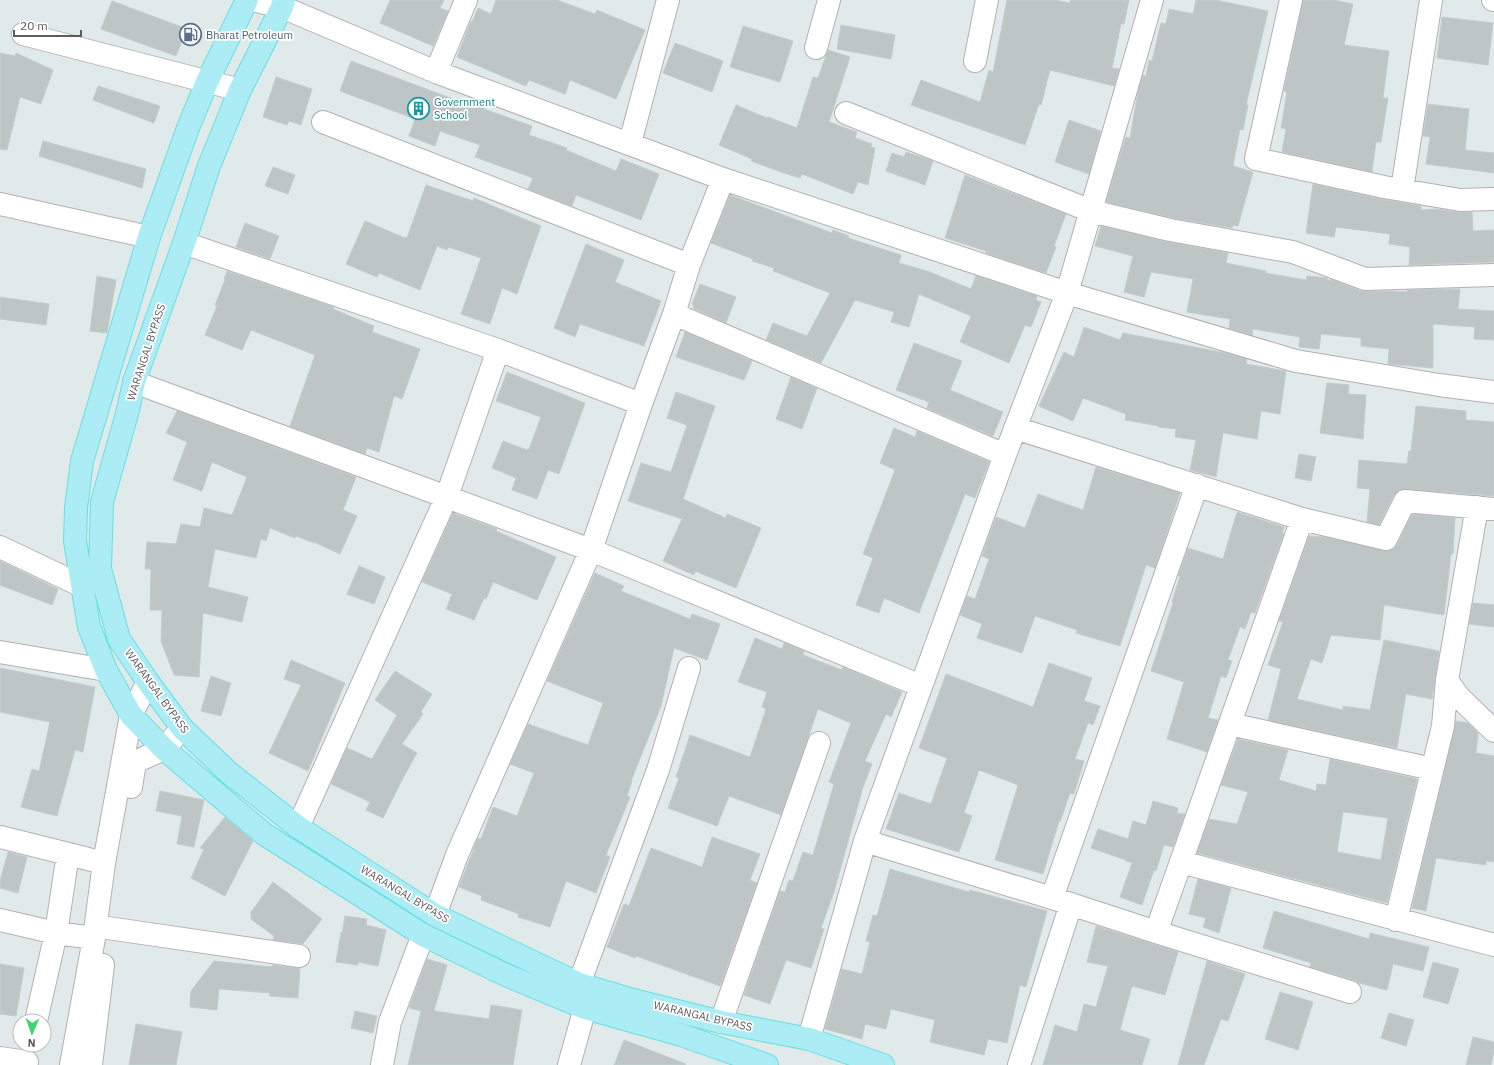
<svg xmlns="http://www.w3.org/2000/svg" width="1494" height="1065" viewBox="0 0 1494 1065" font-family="'IBM Plex Sans',sans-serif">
  <rect width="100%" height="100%" fill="#e1eaeb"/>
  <!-- building -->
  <path fill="#bec6c5" stroke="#c0cece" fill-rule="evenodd" d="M 390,0 L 444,0 L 440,8 L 448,11 L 433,46 L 380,23 Z
    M 496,0 L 557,0 L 595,14 L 597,10 L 645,30 L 616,99 L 570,80 L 565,94 L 529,80 L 526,86 L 457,57 L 471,21 L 472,22 L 478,8 L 491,14 Z
    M 1007,0 L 1055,0 L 1070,3 L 1070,0 L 1129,0 L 1124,24 L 1121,24 L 1112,68 L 1119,69 L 1114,86 L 1050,70 L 1041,105 L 1039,104 L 1025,145 L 911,105 L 921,80 L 980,102 L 989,70 L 993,72 Z
    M 1196,0 L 1216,0 L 1268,11 L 1246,105 L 1248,105 L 1243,130 L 1240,129 L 1233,166 L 1253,172 L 1238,226 L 1233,225 L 1232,228 L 1173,218 L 1106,202 L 1125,139 L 1126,137 L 1130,138 L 1138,92 L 1143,75 L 1146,76 L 1149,60 L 1152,61 L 1161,23 L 1166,24 L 1169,9 L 1193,14 Z
    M 1303,0 L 1334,0 L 1353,4 L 1344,45 L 1389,51 L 1383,98 L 1388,98 L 1381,142 L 1376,142 L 1372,172 L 1282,152 L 1286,129 L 1281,128 L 1287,92 L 1284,91 Z
    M 112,1 L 187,29 L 176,56 L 101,29 Z
    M 1442,17 L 1493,23 L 1488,65 L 1437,58 Z
    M 841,25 L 895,35 L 891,59 L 837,49 Z
    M 743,26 L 793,41 L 780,82 L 730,67 Z
    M 675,43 L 723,61 L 712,92 L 663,73 Z
    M 828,50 L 850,57 L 829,122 L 857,132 L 855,138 L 872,144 L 871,147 L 875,148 L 868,185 L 858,182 L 853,194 L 802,174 L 800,178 L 781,172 L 751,161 L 752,159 L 719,145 L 736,105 L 767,118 L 768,117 L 797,128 L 813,77 L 818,78 Z
    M 0,53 L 15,56 L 16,53 L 53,70 L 41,104 L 20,97 L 7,150 L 0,149 Z
    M 351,61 L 456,100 L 457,98 L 484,108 L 484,109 L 532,126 L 529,135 L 567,148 L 566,150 L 616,171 L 621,159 L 659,174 L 641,220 L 576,195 L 572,206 L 528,189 L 533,178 L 475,157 L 480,145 L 440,131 L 435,146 L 409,136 L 415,119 L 340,91 Z
    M 276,77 L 312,89 L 301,125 L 289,121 L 287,125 L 263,117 Z
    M 98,86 L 160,106 L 154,123 L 93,100 Z
    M 1428,104 L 1469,109 L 1465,150 L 1494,153 L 1494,173 L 1426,164 L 1430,137 L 1423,136 Z
    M 1069,120 L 1101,131 L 1089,174 L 1055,162 Z
    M 43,141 L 146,169 L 142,188 L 39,156 Z
    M 906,152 L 933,161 L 925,185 L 886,171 L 892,153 L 904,157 Z
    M 273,167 L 295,175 L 288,194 L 265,186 Z
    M 965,175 L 1066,214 L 1054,246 L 1056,247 L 1046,273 L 986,253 L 986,251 L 945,238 Z
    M 1313,184 L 1381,199 L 1421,206 L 1421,210 L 1436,209 L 1458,212 L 1472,212 L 1473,231 L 1494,230 L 1494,262 L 1409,265 L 1410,247 L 1389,244 L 1390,234 L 1336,227 L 1334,237 L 1306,233 Z
    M 426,185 L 473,201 L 474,198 L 541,226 L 517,294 L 502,288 L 490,324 L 461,314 L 481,258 L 448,247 L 447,250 L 437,246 L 420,290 L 379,273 L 377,277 L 346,264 L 365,221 L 405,238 L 405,237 L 407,238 Z
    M 730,195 L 832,233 L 833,230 L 849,236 L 848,238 L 901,255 L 899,263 L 930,272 L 971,289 L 976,276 L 1037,296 L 1036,300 L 1041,302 L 1031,327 L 1025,325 L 1009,363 L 960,342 L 971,316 L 919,294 L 909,327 L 891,322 L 894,312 L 855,300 L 821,363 L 766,340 L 773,323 L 807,336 L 830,293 L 773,271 L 774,268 L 752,261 L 753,259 L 711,243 Z
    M 245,223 L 279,236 L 270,259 L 236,247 Z
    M 1101,226 L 1168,242 L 1228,253 L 1226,263 L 1266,271 L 1266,273 L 1306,280 L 1307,276 L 1327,278 L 1327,280 L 1333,280 L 1361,291 L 1391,291 L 1407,292 L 1407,290 L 1460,289 L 1458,309 L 1494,311 L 1494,340 L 1474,339 L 1475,327 L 1433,324 L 1433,368 L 1388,364 L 1389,349 L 1361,346 L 1361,338 L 1321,334 L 1319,349 L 1299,347 L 1300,337 L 1253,329 L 1252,335 L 1229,328 L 1230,319 L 1187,312 L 1193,279 L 1151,272 L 1144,297 L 1124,292 L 1133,256 L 1095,246 Z
    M 586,244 L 624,260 L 615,282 L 661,301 L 644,346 L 580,324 L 575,337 L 554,328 Z
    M 227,271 L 334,307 L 333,309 L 374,326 L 372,332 L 420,349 L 402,399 L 394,396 L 379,452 L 367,448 L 365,454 L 290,426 L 315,355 L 251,330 L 242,350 L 205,335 L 217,306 L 215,305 L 225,280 L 224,279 Z
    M 97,276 L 116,280 L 107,333 L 90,331 Z
    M 700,284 L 736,297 L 726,323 L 693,308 L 694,305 L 692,304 Z
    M 0,297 L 49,304 L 46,325 L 0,319 Z
    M 1084,327 L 1120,340 L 1123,333 L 1225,353 L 1247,359 L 1246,364 L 1286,371 L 1280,414 L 1261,411 L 1257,439 L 1223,433 L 1216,477 L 1190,470 L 1196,440 L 1175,437 L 1176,429 L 1158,427 L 1158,426 L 1125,420 L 1126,414 L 1083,398 L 1073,421 L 1039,406 L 1064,352 L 1074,357 Z
    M 685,332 L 752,361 L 744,380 L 676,357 Z
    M 914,343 L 962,361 L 950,390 L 1003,412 L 993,436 L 927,408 L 929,402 L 896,390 Z
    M 507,372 L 585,403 L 559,474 L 548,470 L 537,499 L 512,490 L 516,478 L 492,468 L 503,441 L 527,450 L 527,449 L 529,449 L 541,417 L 496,401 Z
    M 791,377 L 817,388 L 802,429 L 776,419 Z
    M 1327,383 L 1349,385 L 1348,394 L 1366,395 L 1363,439 L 1320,433 Z
    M 676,392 L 715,406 L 683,499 L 726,518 L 727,514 L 761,528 L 736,588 L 695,571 L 694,575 L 663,561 L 682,519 L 628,501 L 641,463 L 671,472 L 687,425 L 667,418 Z
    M 1416,406 L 1466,411 L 1466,420 L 1494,422 L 1494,496 L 1406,489 L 1399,490 L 1394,495 L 1379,525 L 1367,522 L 1370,489 L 1357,488 L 1359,460 L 1407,464 L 1409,451 L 1411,451 Z
    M 177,411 L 356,477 L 343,510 L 357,516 L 340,554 L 314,542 L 314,543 L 296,536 L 295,538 L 270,528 L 266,541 L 261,539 L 256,558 L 215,549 L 208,587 L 248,597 L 242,622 L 203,613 L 199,677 L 174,675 L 161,641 L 162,610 L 150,610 L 151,569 L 145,569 L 147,542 L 176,544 L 181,524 L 200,527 L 204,508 L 232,515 L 247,477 L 212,462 L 202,491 L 173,480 L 187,442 L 166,433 Z
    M 894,428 L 915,437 L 917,431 L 989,462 L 975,498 L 965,494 L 919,613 L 884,598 L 879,613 L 856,605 L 873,558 L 863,554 L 895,470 L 880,463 Z
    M 1299,454 L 1316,457 L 1311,481 L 1295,478 Z
    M 1096,467 L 1180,493 L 1155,568 L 1146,565 L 1120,646 L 1076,633 L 1077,630 L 1035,616 L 1022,653 L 977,638 L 982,624 L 960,615 L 967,596 L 975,599 L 989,559 L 982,556 L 996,517 L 1025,528 L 1038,494 L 1083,510 Z
    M 1237,512 L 1284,527 L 1282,533 L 1284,533 L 1255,613 L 1251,612 L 1245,629 L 1240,627 L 1228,660 L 1232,661 L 1226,678 L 1221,676 L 1208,718 L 1218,720 L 1207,752 L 1167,739 L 1184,682 L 1151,671 L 1173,603 L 1172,602 L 1180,576 L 1178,576 L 1188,548 L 1223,559 Z
    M 453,513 L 497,529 L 496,531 L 556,557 L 537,600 L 493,582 L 486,599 L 484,598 L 474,620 L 446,609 L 452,594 L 422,582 Z
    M 1412,514 L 1455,518 L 1453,554 L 1451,554 L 1444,615 L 1384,605 L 1380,640 L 1331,635 L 1322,663 L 1311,659 L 1297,699 L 1343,710 L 1343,706 L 1370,710 L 1384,640 L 1439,651 L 1432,699 L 1406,694 L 1397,748 L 1268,720 L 1281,669 L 1268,665 L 1283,622 L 1279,621 L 1309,536 L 1325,537 L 1388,551 L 1393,549 L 1397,545 Z
    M 0,561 L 58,589 L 52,605 L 0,585 Z
    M 359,566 L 385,577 L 374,604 L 347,594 Z
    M 595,573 L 624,586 L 621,591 L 690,619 L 692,614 L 720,624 L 707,660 L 674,648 L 661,706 L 631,781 L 632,781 L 627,796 L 630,797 L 606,855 L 610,857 L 596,893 L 566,881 L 550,927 L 518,917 L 519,914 L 481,900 L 482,896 L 459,887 L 478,838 L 481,839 L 493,807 L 517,816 L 534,773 L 510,764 L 528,724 L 588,745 L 603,703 L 547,681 Z
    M 1473,603 L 1494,605 L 1494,627 L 1469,624 Z
    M 755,638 L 782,649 L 784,643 L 804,651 L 803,655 L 842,670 L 843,667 L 902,692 L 891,717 L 886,714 L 865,761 L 872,764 L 863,787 L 834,892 L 821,928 L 824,929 L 811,968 L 786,960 L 770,1004 L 744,995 L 780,891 L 785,892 L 789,880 L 793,881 L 803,852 L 813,855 L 834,784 L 829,782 L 851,723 L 818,709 L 781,815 L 729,796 L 717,826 L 668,808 L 679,778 L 676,777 L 690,735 L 750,757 L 766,709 L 762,707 L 767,692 L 738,682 Z
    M 291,660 L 345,683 L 308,771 L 269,753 L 301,685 L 284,679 Z
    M 1049,663 L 1092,678 L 1084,701 L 1100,706 L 1093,725 L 1088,723 L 1075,759 L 1084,761 L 1074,794 L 1070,793 L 1060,822 L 1059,821 L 1043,874 L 995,860 L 1018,785 L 979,770 L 964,813 L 972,816 L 959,852 L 886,829 L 899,793 L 931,804 L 947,758 L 919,748 L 946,674 L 1033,707 Z
    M 0,668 L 95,687 L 83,752 L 75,750 L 57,816 L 21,807 L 32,769 L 39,771 L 50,722 L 0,712 Z
    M 395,671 L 432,694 L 421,712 L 423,714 L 402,744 L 417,753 L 403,778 L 383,818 L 366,810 L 370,802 L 331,784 L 347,748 L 372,759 L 397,715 L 375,700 Z
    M 211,676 L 231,683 L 221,716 L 201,711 Z
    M 1456,721 L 1468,723 L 1478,733 L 1476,753 L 1494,756 L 1494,862 L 1486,861 L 1486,865 L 1436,858 L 1426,911 L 1412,908 Z
    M 1238,739 L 1288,750 L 1279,780 L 1316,791 L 1317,784 L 1326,785 L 1330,759 L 1417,779 L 1387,903 L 1197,853 L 1209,819 L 1237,824 L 1248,792 L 1221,785 ZM 1343,812 L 1388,818 L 1381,860 L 1337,852 Z
    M 160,791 L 204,800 L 194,847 L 177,844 L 182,816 L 156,811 Z
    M 1153,801 L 1178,808 L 1177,813 L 1185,814 L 1173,847 L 1164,845 L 1156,871 L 1154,870 L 1142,905 L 1120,897 L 1132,863 L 1126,861 L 1126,860 L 1091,848 L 1098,829 L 1128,839 L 1133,821 L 1146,825 Z
    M 225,817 L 253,841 L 225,896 L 191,878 L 204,849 L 200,848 Z
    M 712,837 L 760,854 L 750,880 L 757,883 L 720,986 L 636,956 L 635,958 L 607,947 L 624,904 L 629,906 L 651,848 L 702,867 Z
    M 8,852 L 27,857 L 18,893 L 0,888 L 0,881 Z
    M 890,869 L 969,892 L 970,890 L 1047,911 L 1026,987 L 1020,985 L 1007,1043 L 988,1039 L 984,1055 L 930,1042 L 935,1020 L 891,1009 L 886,1029 L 865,1024 L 862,1039 L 825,1029 L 842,969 L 862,974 L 870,942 L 866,941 L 873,915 L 877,916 Z
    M 1198,879 L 1231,888 L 1219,933 L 1203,927 L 1206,918 L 1189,914 Z
    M 273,882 L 322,919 L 303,944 L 273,940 L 274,936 L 251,919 L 251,912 Z
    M 1274,911 L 1369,939 L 1370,933 L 1429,947 L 1423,971 L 1393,964 L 1387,990 L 1359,983 L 1354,980 L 1310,967 L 1311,963 L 1263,948 Z
    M 345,916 L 367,919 L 366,925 L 386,930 L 378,966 L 358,962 L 358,965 L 336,962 L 341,932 L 342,934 Z
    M 1096,926 L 1178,952 L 1165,995 L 1132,986 L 1120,1030 L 1150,1039 L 1142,1065 L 1043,1065 L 1055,1025 L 1077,1032 L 1084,1004 L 1096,1007 L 1108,966 L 1087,962 Z
    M 427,959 L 447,965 L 434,1011 L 489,1019 L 491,1005 L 522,1010 L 513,1065 L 408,1065 L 421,1011 L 409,1008 Z
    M 214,961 L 272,967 L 272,965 L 300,968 L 298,998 L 269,996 L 270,993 L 219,989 L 217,1010 L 190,1007 L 191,991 Z
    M 1207,961 L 1245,974 L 1228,1021 L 1221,1019 L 1204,1065 L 1178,1065 Z
    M 1433,962 L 1459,969 L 1448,1004 L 1423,997 Z
    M 0,964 L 24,968 L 16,1016 L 0,1014 Z
    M 1280,992 L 1313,1002 L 1298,1050 L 1265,1039 Z
    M 355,1011 L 377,1016 L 373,1033 L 351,1028 Z
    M 1389,1013 L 1414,1020 L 1406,1046 L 1381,1038 Z
    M 136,1024 L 182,1032 L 176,1065 L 129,1065 Z
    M 1473,1037 L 1494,1042 L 1494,1051 L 1491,1065 L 1466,1065 Z
    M 624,1040 L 686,1064 L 685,1065 L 614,1065 Z"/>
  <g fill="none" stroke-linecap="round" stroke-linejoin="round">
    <defs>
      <path id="minor" d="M 252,0 L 282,7 L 436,72 L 723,179 L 1067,293 L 1152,0
        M 1291,0 L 1256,159 L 1384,187 L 1460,200 L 1494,199
        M 1493,0 L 1494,0
        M 23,34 L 240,90
        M 816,48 L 829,0
        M 975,61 L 987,0
        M 436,72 L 466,0
        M 846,113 L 1091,211 L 1170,230 L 1293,252 L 1365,279 L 1494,275
        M 323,122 L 689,265
        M 630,143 L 668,0
        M 1402,190 L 1431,0
        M 0,204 L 149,237
        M 184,243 L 498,350 L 641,404 L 674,314 L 689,265 L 723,179
        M 674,314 L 1005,455
        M 134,382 L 591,550 L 921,686
        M 1015,428 L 1302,519 L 1386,539 L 1405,501 L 1494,509
        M 1477,507 L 1447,680 L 1458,696 L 1494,731
        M 0,547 L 82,586
        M 0,652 L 106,670
        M 1230,724 L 1432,769
        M 131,787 L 135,762 L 164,749 L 182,728
        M 298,827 L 447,496 L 498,350
        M 0,837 L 104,863
        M 865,841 L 1005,455 L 1067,293 L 1296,361 L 1439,385 L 1494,392
        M 1181,862 L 1302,519
        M 1052,898 L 1197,485
        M 435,915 L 457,855 L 591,550 L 641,404
        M 0,920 L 56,933 L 94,938
        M 1396,920 L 1443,726 L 1447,680
        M 108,928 L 299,956
        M 1156,932 L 1350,992
        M 579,984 L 658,770 L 689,668
        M 36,1021 L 56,933 L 68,854
        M 721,1022 L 819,743
        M 809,1039 L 865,841 L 1052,898 L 1156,932 L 1181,862 L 1494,945
        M 0,1058 L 27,1062
        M 71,1065 L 94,938 L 104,863 L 131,715 L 148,682
        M 91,1065 L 103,965
        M 382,1065 L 390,1022 L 423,935
        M 569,1065 L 585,1008
        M 1019,1065 L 1071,904"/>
      <path id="major" d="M 247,0 L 207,82 L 188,128 L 149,237 L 82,461 L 76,508 L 75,541 L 89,627 L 106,670 L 131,715 L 164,749 L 264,834 L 423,935 L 508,976 L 585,1008 L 681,1035 L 767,1065
        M 284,0 L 282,7 L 240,90 L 209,166 L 184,243 L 134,382 L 128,410 L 102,502 L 100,569 L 119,639 L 148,682 L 182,728 L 228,772 L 298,827 L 435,915 L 579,984 L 633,1000 L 721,1022 L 809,1039 L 883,1065"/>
    </defs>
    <!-- minor casing -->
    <use href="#minor" stroke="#b5afb0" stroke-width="24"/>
    <!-- major casing -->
    <use href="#major" stroke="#65e0e0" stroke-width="24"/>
    <!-- minor -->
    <use href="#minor" stroke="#fff" stroke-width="22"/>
    <!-- major -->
    <use href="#major" stroke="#acecf5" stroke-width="22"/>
  </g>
  <!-- icons -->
  <defs>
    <symbol id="fuel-ring" viewBox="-11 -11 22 22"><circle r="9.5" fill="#fff" stroke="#5c6f8a" stroke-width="1.5"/><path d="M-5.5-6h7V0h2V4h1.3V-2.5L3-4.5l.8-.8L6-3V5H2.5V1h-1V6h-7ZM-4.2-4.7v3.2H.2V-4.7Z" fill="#5c6f8a"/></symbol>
    <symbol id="building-ring" viewBox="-11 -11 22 22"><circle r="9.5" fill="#fff" stroke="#0f9aa8" stroke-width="1.5"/><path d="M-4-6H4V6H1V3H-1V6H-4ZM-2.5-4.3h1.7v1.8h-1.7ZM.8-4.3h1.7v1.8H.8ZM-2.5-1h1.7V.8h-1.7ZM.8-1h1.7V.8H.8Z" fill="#0f9aa8"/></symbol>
  </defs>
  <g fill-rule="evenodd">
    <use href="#fuel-ring" x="178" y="22" width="25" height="25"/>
    <use href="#building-ring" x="406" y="96" width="25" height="25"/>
  </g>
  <g text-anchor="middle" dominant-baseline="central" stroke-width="3.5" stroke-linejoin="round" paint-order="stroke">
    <!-- service labels -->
    <g font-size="11" fill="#4e5e75" stroke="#fff" text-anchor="start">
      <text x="206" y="35">Bharat Petroleum</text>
    </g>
    <!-- culture labels -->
    <g font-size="11" fill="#0d838f" stroke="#fff" text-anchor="start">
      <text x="434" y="102">Government<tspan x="434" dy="13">School</tspan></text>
    </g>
    <!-- street labels -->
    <g font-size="11" fill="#605a5b" stroke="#fff">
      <text transform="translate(146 352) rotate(-72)">WARANGAL BYPASS</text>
      <text transform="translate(157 691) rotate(54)">WARANGAL BYPASS</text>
      <text transform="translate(405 894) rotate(31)">WARANGAL BYPASS</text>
      <text transform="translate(703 1016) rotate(13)">WARANGAL BYPASS</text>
    </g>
  </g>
  <!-- north arrow -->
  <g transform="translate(32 1033) rotate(182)"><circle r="19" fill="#ffffff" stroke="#bfbdbd"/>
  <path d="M0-3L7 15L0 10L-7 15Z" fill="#3ed473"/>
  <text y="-6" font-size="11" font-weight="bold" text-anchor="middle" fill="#605a5b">N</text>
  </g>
  <!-- scale -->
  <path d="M14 30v6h67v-6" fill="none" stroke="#605a5b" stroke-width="2"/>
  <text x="20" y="30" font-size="12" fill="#605a5b" stroke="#ffffff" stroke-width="3" paint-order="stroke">20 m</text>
</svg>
